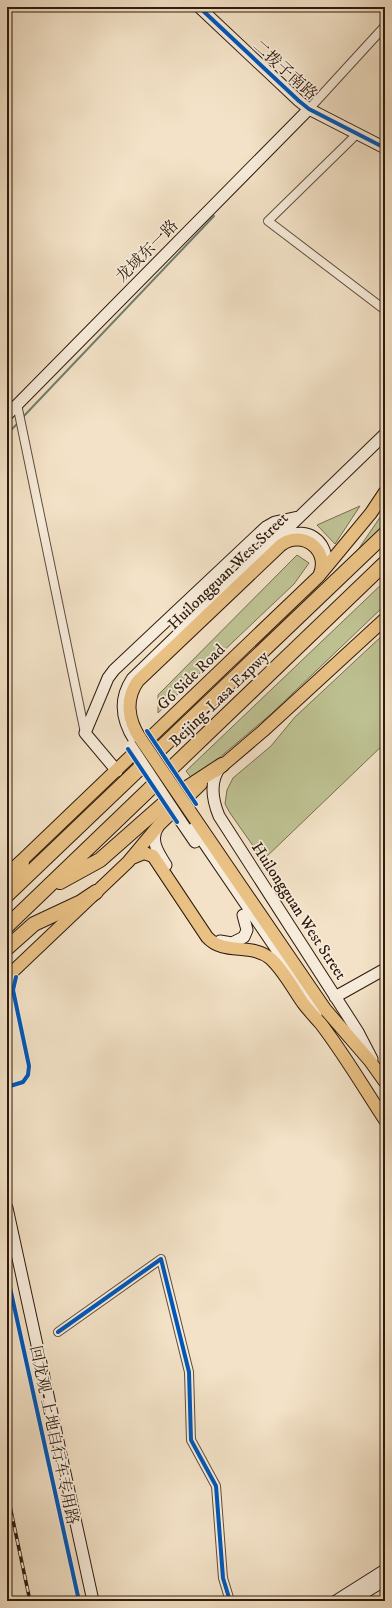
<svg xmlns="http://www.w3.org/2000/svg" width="392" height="1608" viewBox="0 0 392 1608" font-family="'IM FELL DW Pica','Noto Serif SC',serif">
  <rect width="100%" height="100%" fill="#f3e2c7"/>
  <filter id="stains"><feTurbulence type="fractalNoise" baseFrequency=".005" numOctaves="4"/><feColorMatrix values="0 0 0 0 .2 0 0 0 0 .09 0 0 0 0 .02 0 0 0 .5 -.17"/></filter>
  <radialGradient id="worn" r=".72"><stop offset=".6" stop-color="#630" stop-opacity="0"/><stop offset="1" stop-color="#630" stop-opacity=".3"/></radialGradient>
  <!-- green -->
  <path fill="#bec293" stroke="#766e50" d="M 360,506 L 335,544 L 317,525 Z
    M 385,510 L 385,528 L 349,563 Z
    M 297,555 L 309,563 L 294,584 L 158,713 L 158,695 Z
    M 385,581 L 385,605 L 271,714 L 193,780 L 186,771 Z
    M 385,633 L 385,743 L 263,860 L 230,813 L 225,804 L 227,790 L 233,778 L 271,746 L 295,717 Z"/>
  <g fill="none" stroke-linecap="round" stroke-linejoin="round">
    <!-- stream -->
    <path stroke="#707d6f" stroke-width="2" d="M 22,418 L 214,216
      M 7,434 L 18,423"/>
    <defs>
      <path id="street" d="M 309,109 L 385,26
        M 357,134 L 268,221 L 385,310
        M 17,404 L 85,733
        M 58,1332 L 161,1259 L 189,1372 L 191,1440 L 216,1486 L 223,1578 L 230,1601"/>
      <path id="secondary" d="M 199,7 L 299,101 L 309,109 L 385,148
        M 7,415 L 309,109
        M 288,537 C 306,526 327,541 326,562
        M 135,741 C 122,721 118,700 132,679 L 385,434
        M 221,766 C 209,781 212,799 219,816 L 358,1032 L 372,1059
        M 117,771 L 85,733 L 108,678 L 114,670 L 266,527 L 275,522 L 298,517
        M 180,820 L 195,842
        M 158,827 C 149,840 159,854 166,865
        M 194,828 L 300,984 L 316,1015
        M 220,941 L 232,943 L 244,937 L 247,930 L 243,915
        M 335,997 L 385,969
        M 7,1208 L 93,1601
        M 336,1601 L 385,1570
        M 351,1601 L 385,1580"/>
      <path id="primary" d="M 140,738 C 128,720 125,699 138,681 L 281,545 C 303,529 331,551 319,576
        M 216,771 L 263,731 L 385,619
        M 189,810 L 325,1009 L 370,1061 L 385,1082
        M 132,858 L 144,853 L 153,856 L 207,937 C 224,956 251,942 271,959 C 284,971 293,989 303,1003 C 309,1011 315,1017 321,1024 C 344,1054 364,1088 385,1120
        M 14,868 L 318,577 L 371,513 L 385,492
        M 7,977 L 128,862 L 159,825 L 201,784"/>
      <path id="highway" d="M 7,877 L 22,862
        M 60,882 L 100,860 L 167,801 L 222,765
        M 7,895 L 385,534
        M 7,926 L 385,563
        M 7,948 L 34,924 L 81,902 L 96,892"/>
    </defs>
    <!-- street casing -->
    <use href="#street" stroke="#604c3c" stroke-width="10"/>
    <!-- secondary casing -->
    <use href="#secondary" stroke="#2f1a0d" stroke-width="13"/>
    <!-- primary casing -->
    <use href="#primary" stroke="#2f1a0d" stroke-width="14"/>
    <!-- highway casing -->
    <use href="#highway" stroke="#2f1a0d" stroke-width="16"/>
    <!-- street -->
    <use href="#street" stroke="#f7ecdb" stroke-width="8"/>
    <!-- secondary -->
    <use href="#secondary" stroke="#f7ecdb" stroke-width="11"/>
    <!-- primary -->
    <use href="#primary" stroke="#eac184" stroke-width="12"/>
    <!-- highway -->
    <use href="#highway" stroke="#eac184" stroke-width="14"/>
    <defs>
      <path id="rail" d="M 7,1492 L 30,1601"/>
    </defs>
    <!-- rail casing -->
    <use href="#rail" stroke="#2f1a0d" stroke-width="3.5"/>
    <!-- rail -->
    <use href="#rail" stroke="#f7ecdb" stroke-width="2" stroke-dasharray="6" stroke-linecap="butt"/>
    <defs>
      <path id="secondary-bridge" d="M 131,746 L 180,820"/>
      <path id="primary-bridge" d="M 140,738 L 189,810"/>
    </defs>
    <!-- secondary-bridge casing -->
    <use href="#secondary-bridge" stroke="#2f1a0d" stroke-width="13" stroke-linecap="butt"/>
    <!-- primary-bridge casing -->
    <use href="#primary-bridge" stroke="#2f1a0d" stroke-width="14" stroke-linecap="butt"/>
    <!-- secondary-bridge -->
    <use href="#secondary-bridge" stroke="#f7ecdb" stroke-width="11"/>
    <!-- primary-bridge -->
    <use href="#primary-bridge" stroke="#eac184" stroke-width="12"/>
    <defs>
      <path id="cycleway" d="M 199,7 L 299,101 L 309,109 L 385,148
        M 147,731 L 196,804
        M 128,749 L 177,822
        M 7,1087 L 23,1082 L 28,1075 L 29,1066 L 13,990 L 16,977
        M 7,1274 L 79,1601
        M 58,1332 L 161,1259 L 189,1372 L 191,1440 L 216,1486 L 223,1578 L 230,1601"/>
    </defs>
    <!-- cycleway casing -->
    <use href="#cycleway" stroke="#f7ecdb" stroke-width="6"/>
    <!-- cycleway -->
    <use href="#cycleway" stroke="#0057b8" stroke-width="4"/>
  </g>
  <g text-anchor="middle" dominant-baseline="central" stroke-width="3.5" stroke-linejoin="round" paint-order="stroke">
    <!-- street labels -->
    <g font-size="16" fill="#2f1a0d" stroke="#f7ecdb">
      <text transform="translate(285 70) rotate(42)">二拨子南路</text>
      <text transform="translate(147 251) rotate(-45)">龙域东一路</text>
      <text transform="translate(228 571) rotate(-44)">Huilongguan West Street</text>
      <text transform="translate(191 677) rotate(-44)">G6 Side Road</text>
      <text transform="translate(219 699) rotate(-44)">Beijing-Lasa Expwy</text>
      <text transform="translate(299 911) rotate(57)">Huilongguan West Street</text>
      <text transform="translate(54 1435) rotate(78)">回龙观-上地自行车专用路</text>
    </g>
  </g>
  <!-- margin -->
  <rect width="392" height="1608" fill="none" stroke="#f3e2c7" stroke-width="24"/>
  <rect x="8" y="8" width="376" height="1592" fill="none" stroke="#2f1a0d" stroke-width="2"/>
  <rect x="12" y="12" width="368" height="1584" fill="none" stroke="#2f1a0d"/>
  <rect width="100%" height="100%" filter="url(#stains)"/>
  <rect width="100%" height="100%" fill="url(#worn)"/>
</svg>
